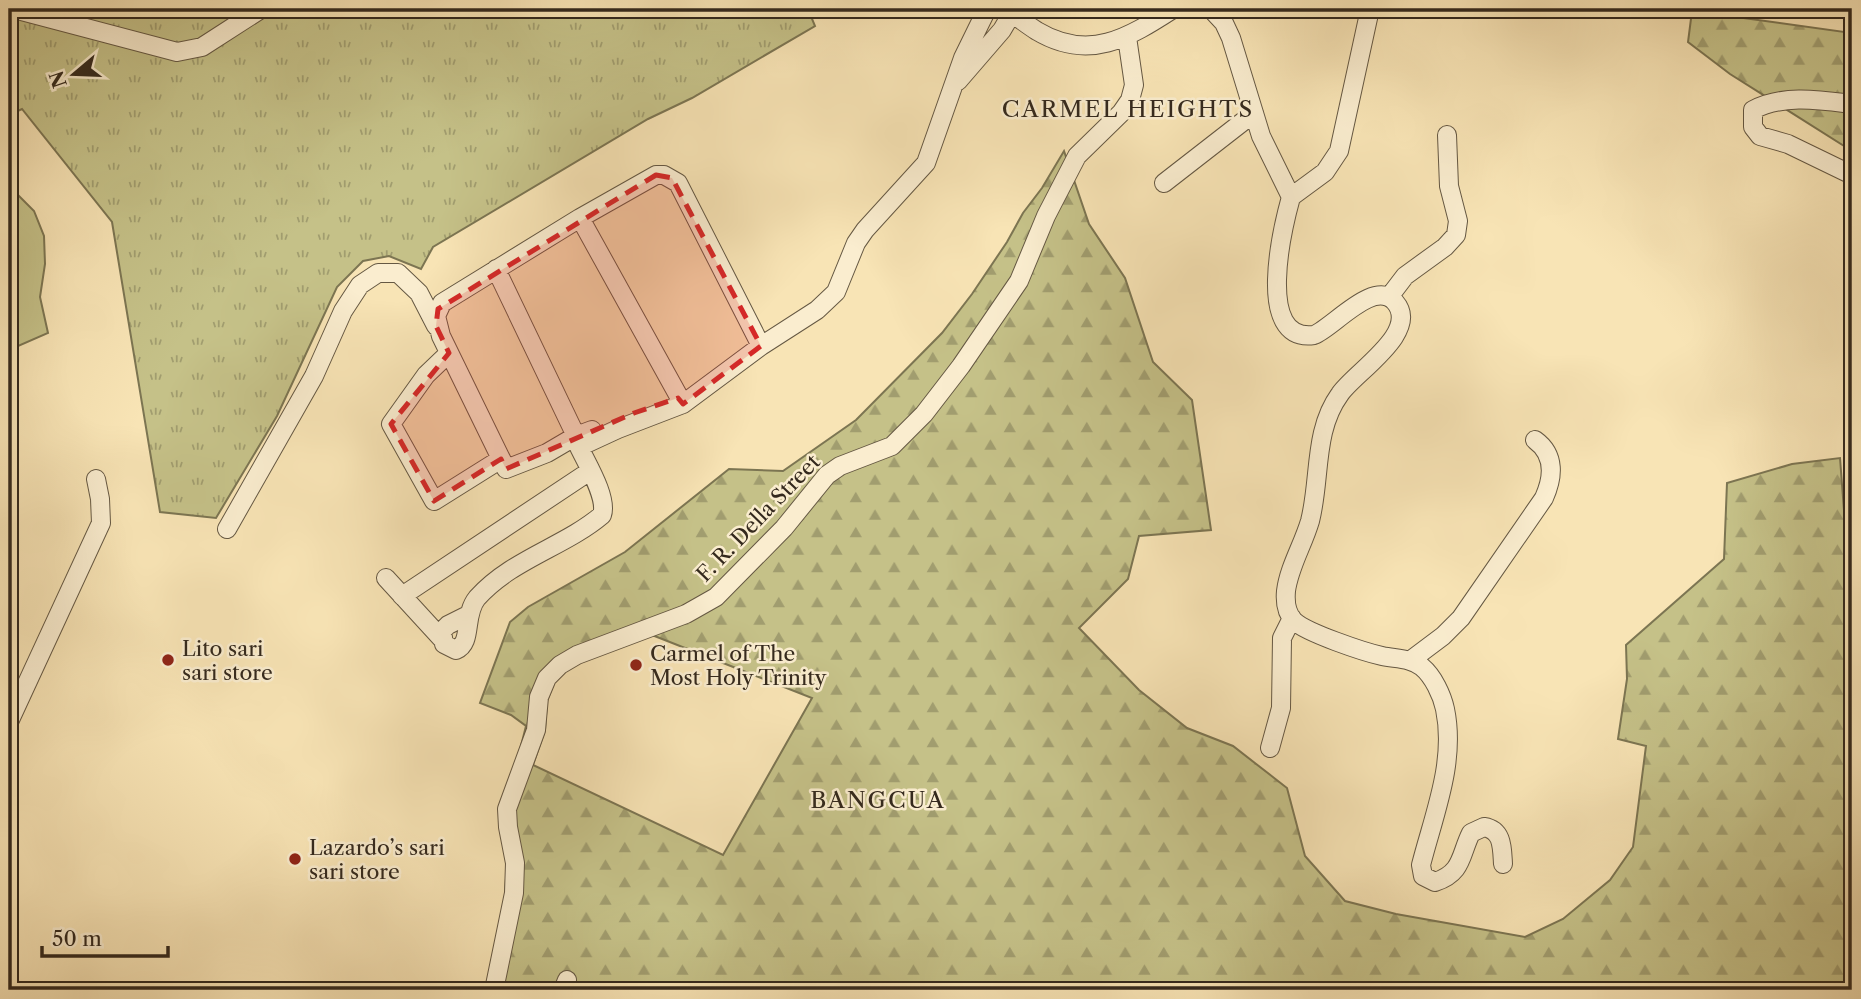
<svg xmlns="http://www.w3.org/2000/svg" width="1861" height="999" viewBox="0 0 1861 999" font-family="'Libre Caslon Text',serif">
  <defs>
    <pattern id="grass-tufts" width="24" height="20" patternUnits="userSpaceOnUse" patternTransform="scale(1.75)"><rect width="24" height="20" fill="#c5c188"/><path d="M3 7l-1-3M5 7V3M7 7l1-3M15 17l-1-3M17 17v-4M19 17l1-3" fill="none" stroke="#a19d6f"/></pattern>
    <pattern id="forest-firs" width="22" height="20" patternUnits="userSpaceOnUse" patternTransform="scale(1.75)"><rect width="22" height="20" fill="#c5c188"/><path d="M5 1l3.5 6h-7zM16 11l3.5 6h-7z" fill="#a19d6f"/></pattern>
  </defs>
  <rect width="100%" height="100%" fill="#f8e4b5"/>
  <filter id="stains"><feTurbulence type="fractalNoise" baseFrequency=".00286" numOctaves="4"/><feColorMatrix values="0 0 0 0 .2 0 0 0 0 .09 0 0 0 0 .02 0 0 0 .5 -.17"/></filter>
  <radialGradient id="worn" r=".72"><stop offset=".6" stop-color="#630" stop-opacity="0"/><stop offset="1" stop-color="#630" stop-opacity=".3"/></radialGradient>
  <!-- grass -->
  <path fill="url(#grass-tufts)" stroke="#7c7552" stroke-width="2" d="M 9,9 L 808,9 L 815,26 L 692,98 L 648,119 L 433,247 L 421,269 L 389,256 L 363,261 L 337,287 L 277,416 L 216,518 L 160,512 L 112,222 L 22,109 L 9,115 Z"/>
  <!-- forest -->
  <path fill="url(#forest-firs)" stroke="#7c7552" stroke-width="2" fill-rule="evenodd" d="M 1692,11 L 1852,33 L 1852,151 L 1730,74 L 1688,42 Z
    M 1064,151 L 1089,224 L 1125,278 L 1153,362 L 1192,400 L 1211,530 L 1139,536 L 1128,579 L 1079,628 L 1139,690 L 1187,728 L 1233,746 L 1287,788 L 1305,856 L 1345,901 L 1396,914 L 1525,937 L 1563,919 L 1610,880 L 1633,847 L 1646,746 L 1618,739 L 1627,679 L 1626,645 L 1724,559 L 1727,483 L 1792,464 L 1840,458 L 1850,589 L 1852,589 L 1852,990 L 488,990 L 504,915 L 511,786 L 526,726 L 511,715 L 480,703 L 510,622 L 528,607 L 625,552 L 729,469 L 783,471 L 856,420 L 942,333 L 972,294 L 1007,242 L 1023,213 L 1042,188 ZM 652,635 L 812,698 L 723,855 L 533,765 L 545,730 L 547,701 L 556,678 L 580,660 Z"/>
  <!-- park -->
  <path fill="#c5c188" stroke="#7c7552" stroke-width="2" d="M 17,194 L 34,211 L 44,236 L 45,264 L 40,297 L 48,333 L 9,350 L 9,197 Z"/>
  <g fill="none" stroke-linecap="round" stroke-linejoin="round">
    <defs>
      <path id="minor" d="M 14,9 L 177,52 L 202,47 L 261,9
        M 1006,9 C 1016,16 1026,24 1037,31 C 1089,62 1128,38 1173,9
        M 1211,9 L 1224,23 L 1231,38 L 1261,136 L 1291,197 C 1283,226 1254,343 1314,335 C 1334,327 1374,278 1395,302 C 1421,332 1355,372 1340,394 C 1313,431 1321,478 1310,521 C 1303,545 1289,567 1286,591 C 1285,602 1286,613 1294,621 C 1307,633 1364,652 1382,656 C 1396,659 1411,658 1422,667 C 1433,676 1442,695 1445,709 C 1456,762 1434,814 1421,865 L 1423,876 L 1435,882 C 1463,873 1460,855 1471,833 L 1484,827 C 1503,830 1502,848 1503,864
        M 958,81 L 1002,30 L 1012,13
        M 1852,104 C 1820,100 1783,94 1753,110 L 1753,127 L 1760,136 L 1788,144 L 1852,175
        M 1164,183 L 1254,113
        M 1291,197 L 1325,172 L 1339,151 L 1370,9
        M 580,218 L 683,404
        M 496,269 L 576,436
        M 1389,297 L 1405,276 L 1445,247 L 1456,235 L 1458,221 L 1449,186 L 1447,135
        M 449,353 L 426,375 L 391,424 L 434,501 L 501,459
        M 592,430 L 576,436 L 547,453 L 506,469 L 441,336 L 436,316 L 442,303 L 580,218 L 656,175 L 664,175 L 678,183 L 761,346
        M 227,529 L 314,376 L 343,311 L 360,285 L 378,273 L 398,273 L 419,293 L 436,326
        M 386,578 L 441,638
        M 402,596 L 590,471
        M 468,615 L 448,625 L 442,631 L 444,644 L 456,650 C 473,643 463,615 477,598 C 512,559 564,547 602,515 C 608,498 587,464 579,447 L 618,429 L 683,404 L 761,346 L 817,310 L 836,292 L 856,243 L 865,230 L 926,163 L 963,58 L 987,9
        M 1411,660 L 1443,636 L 1461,618 L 1544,498 C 1553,478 1556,455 1535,440
        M 9,722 L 101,523 L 100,499 L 96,479
        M 1270,748 L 1281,708 L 1282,638 L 1292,618
        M 494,990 L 514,893 L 515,863 L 508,827 L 507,809 L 536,730 L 539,697 L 547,678 L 560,665 L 577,655 L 686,614 L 716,597 L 784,528 L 827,475 L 840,466 L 892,446 L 924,414 L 961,366 L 1019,281 L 1046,216 L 1077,156 L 1121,113 L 1130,100 L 1134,85 L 1127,37
        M 563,990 L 567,980"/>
    </defs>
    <!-- minor casing -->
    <use href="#minor" stroke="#655843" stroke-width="20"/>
    <!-- minor -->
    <use href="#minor" stroke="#faedcf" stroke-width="18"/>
  </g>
  <!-- marked area -->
  <path fill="#d62828" fill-opacity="0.2" stroke="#d62828" stroke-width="5" stroke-dasharray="14 9" stroke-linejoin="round" d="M 656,175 L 672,178 L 761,346 L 683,404 L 678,398 L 634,413 L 506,469 L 501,459 L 434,501 L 391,424 L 449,353 L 436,326 L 438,309 Z"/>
  <!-- markers -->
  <g fill="#8f2418" stroke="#faedcf" stroke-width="2.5">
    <circle cx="168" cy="660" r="7"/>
    <circle cx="636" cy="665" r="7"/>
    <circle cx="295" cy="859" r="7"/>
  </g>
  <g text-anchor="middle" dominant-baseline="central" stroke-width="5" stroke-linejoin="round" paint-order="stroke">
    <!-- street labels -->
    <g font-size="21" fill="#34291d" stroke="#faedcf">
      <text transform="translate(758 518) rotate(-46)">F. R. Della Street</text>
    </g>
    <!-- poi labels -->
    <g font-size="21" fill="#34291d" stroke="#faedcf" text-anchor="start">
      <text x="182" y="648">Lito sari<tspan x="182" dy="24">sari store</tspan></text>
      <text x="650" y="653">Carmel of The<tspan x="650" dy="24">Most Holy Trinity</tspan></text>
      <text x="309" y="847">Lazardo’s sari<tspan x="309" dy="24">sari store</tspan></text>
    </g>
    <!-- neighbourhood labels -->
    <g font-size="23" letter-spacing="2" fill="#34291d" stroke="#faedcf">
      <text x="1128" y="109">CARMEL HEIGHTS</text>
      <text x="878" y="800">BANGCUA</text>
    </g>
  </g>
  <!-- margin -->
  <rect width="1861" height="999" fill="none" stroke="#f8e4b5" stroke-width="35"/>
  <rect x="10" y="10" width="1840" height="978" fill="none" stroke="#34291d" stroke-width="3.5"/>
  <rect x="18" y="18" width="1826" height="964" fill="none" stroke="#34291d" stroke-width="2"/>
  <!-- north arrow -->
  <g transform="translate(74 74) rotate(251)" stroke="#faedcf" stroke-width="5" paint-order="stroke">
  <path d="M0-5L12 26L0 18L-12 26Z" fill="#34291d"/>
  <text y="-10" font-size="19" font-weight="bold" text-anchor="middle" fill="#34291d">N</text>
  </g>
  <!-- scale -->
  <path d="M42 946v10h126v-10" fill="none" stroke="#34291d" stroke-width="3.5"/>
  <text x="52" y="946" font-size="21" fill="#34291d" stroke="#faedcf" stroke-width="5" paint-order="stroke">50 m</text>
  <rect width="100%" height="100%" filter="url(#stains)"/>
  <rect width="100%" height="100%" fill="url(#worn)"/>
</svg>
